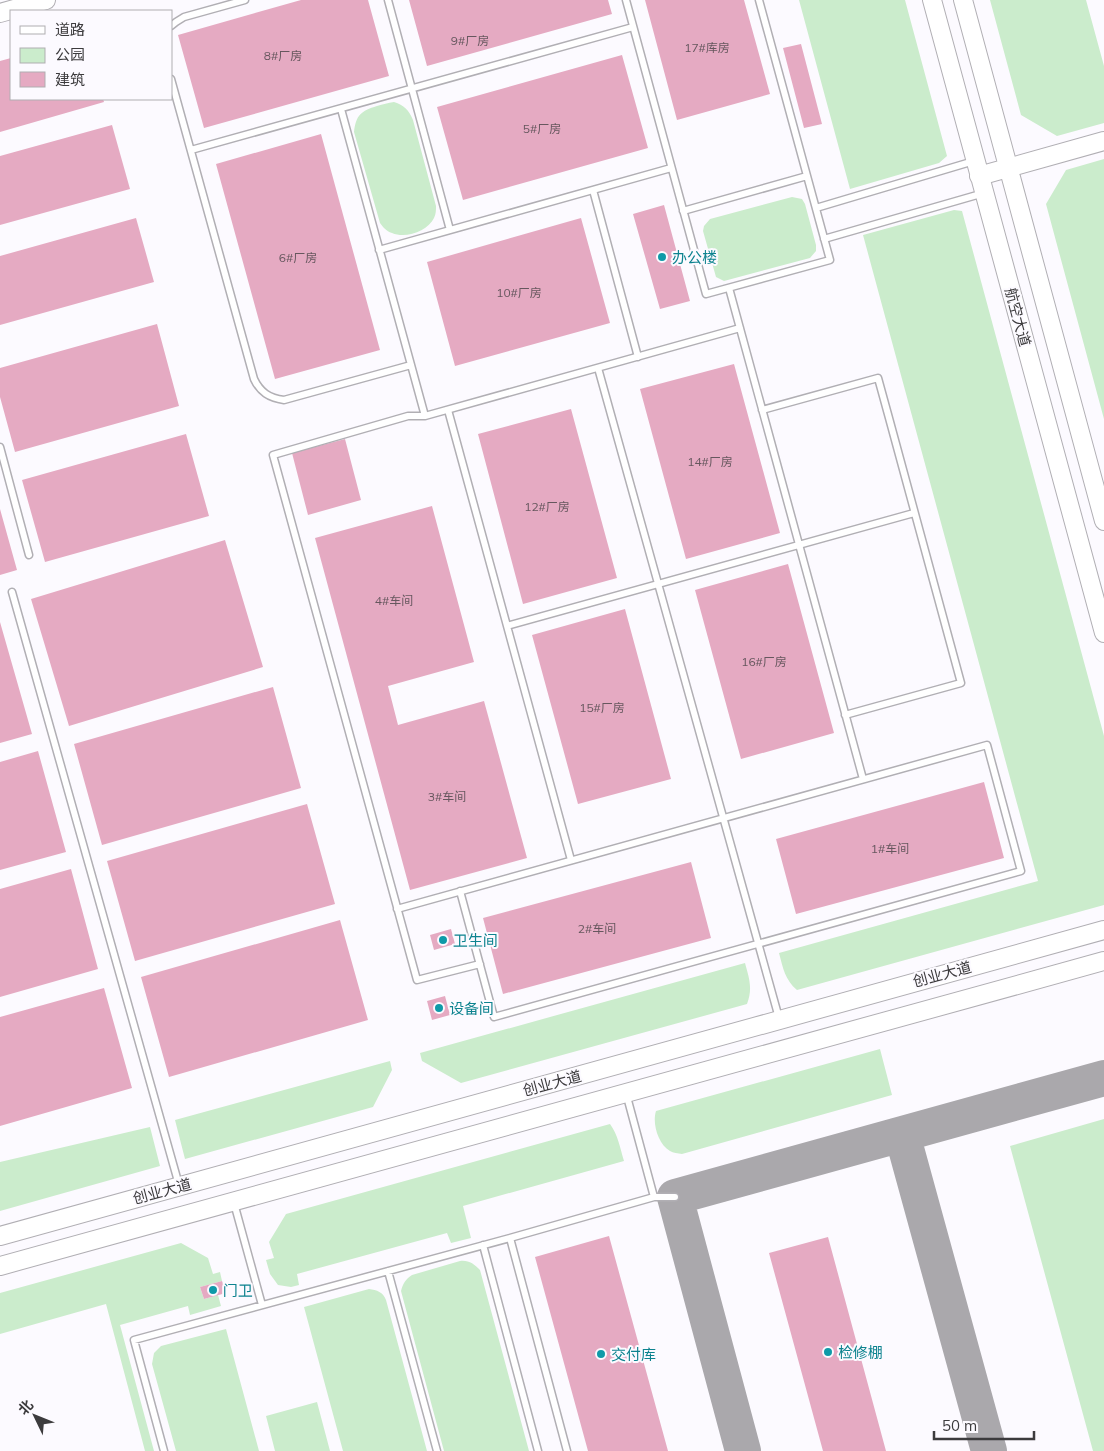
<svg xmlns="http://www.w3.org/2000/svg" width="1104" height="1451" viewBox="0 0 1104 1451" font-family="Mulish,'Noto Sans SC',sans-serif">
  <rect width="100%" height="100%" fill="#fcfaff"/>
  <!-- green -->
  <path fill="#cbeccc" d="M 799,0 L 905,0 L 947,156 L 939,163 L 850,189 Z
    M 990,0 L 1086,0 L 1104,66 L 1104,123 L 1057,136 L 1021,115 Z
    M 394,102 C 404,105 409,110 413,120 L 436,206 C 436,210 436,214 434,218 C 428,231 406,239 392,233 C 386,231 383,227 380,223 L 354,132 C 356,115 361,111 377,106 C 383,104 388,103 394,102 Z
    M 1104,159 L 1104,419 L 1046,204 L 1066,170 Z
    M 792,197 L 802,199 L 805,204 L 816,245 L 816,251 L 810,258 L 724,281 L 716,277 L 703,231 L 704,226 L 710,219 Z
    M 954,210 L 962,211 L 1104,736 L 1104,905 L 797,990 C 785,980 783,968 779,953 L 1038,881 L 863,235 Z
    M 745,963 C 749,978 753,988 747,1004 L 461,1083 L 422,1061 L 420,1053 Z
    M 880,1049 L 892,1095 L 682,1154 C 678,1153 673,1153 670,1151 C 658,1144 652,1123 656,1111 Z
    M 390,1061 L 392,1070 L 373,1107 L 185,1159 L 175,1120 Z
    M 1104,1119 L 1104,1451 L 1093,1451 L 1010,1146 Z
    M 610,1124 C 618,1135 620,1148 624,1161 L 463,1206 L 471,1238 L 451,1243 L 447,1233 L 297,1274 L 299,1285 L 291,1287 L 278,1285 L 270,1274 L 266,1260 L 274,1258 L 269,1242 L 286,1214 Z
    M 150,1127 L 160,1166 L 0,1211 L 0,1162 Z
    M 181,1243 L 208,1258 L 213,1274 L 220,1272 L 222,1281 L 200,1287 L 204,1299 L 218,1295 L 221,1306 L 190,1315 L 188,1306 L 120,1325 L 154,1451 L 145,1451 L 106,1304 L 0,1334 L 0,1293 Z
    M 460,1261 C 469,1260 474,1264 480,1270 L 529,1451 L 444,1451 L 401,1291 C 403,1283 406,1279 412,1275 Z
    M 369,1289 C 377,1290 383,1292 386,1300 L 427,1451 L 343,1451 L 304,1307 Z
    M 226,1329 L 259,1451 L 176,1451 L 152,1364 L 154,1353 L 161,1346 Z
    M 317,1402 L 330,1451 L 275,1451 L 266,1416 Z"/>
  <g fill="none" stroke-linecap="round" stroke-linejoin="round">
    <!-- taxiway -->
    <path stroke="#aaa8ac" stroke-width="36" d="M 902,1134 L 989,1451
      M 743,1451 L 675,1197 L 1104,1078"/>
  </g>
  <!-- building -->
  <path fill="#e5aac2" d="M 301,0 L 368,0 L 389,76 L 204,128 L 178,35 Z
    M 409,0 L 608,0 L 612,14 L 427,66 Z
    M 645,0 L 744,0 L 770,94 L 677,120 Z
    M 801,44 L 822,124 L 804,128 L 783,48 Z
    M 622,55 L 648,148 L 463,200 L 437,107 Z
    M 11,58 L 11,99 L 103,99 L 104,102 L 0,132 L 0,61 Z
    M 112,125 L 130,189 L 0,225 L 0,156 Z
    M 321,134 L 380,350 L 275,379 L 216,164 Z
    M 664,205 L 690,301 L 660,309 L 633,214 Z
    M 136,218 L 154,282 L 0,325 L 0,256 Z
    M 581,218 L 610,323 L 455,366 L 427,262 Z
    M 157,324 L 179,406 L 15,452 L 0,397 L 0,368 Z
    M 734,364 L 780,533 L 686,559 L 640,389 Z
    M 571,409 L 617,578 L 523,604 L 478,434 Z
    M 186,434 L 209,516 L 45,562 L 22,480 Z
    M 345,439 L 361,500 L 308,515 L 292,453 Z
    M 432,506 L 474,662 L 388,686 L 398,725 L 484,701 L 527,858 L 410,890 L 315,538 Z
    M 0,509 L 17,570 L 0,575 Z
    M 225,540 L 263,667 L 69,726 L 31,599 Z
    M 788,564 L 834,733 L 741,759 L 695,590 Z
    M 625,609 L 671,779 L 578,804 L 532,635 Z
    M 0,622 L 32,734 L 0,743 Z
    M 273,687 L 301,788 L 102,845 L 74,744 Z
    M 38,751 L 66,852 L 0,870 L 0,762 Z
    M 984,782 L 1004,858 L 796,914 L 776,839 Z
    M 307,804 L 335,904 L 135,961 L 107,861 Z
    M 691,862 L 711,938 L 503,994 L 483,918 Z
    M 71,869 L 98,969 L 0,997 L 0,889 Z
    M 340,920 L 368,1020 L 169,1077 L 141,977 Z
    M 451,929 L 455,944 L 434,950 L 430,935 Z
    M 104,988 L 132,1088 L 0,1126 L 0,1017 Z
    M 445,996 L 450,1015 L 432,1020 L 427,1001 Z
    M 609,1236 L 668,1451 L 588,1451 L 535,1257 Z
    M 828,1237 L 886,1451 L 823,1451 L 769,1253 Z
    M 222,1281 L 226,1293 L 204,1299 L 200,1287 Z"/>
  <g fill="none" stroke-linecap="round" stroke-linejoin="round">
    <defs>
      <path id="lane" d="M 388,0 L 450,230
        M 626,0 L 706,294 L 830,260 L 759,0
        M 171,26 L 176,22 L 184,17 L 245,0
        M 171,79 L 254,379 C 260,392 269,398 284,400 L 411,365
        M 341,109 L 425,416 L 740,328
        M 191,150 L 633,27
        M 593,190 L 638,357
        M 816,208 L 974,161
        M 683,211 L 807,176
        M 824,239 L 984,193
        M 379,250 L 671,168
        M 729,288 L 863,779
        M 598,368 L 779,1018
        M 448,410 L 571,860
        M 762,410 L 878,378 L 889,418 L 961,683 L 845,715
        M 425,416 L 408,416 L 273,455 L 417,980 L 480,964
        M 0,447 L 29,555
        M 12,592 L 179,1185
        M 507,626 L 914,513
        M 397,909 C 594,853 791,799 987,745 L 1021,871 L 494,1017 L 460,891
        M 626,1093 L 654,1197 L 675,1197
        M 234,1203 L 262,1305
        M 483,1245 L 538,1451
        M 388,1271 L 437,1451
        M 164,1451 L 134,1340 L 510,1238
        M 567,1451 L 510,1238 L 654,1197"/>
      <path id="secondary" d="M 932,0 L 1104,633
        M 963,0 L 1104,521
        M 0,13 L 46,0
        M 979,176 L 1104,141
        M 0,1236 L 1104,930
        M 0,1266 L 1104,961"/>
    </defs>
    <!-- lane casing -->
    <use href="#lane" stroke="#b1afb4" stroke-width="9"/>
    <!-- secondary casing -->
    <use href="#secondary" stroke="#b1afb4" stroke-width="20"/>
    <!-- lane -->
    <use href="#lane" stroke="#fff" stroke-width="6"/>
    <!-- secondary -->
    <use href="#secondary" stroke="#fff" stroke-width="18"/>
  </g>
  <!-- markers -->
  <g fill="#0f9aa8" stroke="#fcfaff" stroke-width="2">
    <circle cx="662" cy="257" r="5"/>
    <circle cx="443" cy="940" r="5"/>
    <circle cx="439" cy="1008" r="5"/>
    <circle cx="213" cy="1290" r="5"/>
    <circle cx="828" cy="1352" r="5"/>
    <circle cx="601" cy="1354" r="5"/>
  </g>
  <g text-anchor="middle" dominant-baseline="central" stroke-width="4" stroke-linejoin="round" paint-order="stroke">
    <!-- number labels -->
    <g font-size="12" fill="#66575e">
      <text x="470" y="40">9#厂房</text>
      <text x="707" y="47">17#库房</text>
      <text x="283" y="55">8#厂房</text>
      <text x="542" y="128">5#厂房</text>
      <text x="298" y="257">6#厂房</text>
      <text x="519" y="292">10#厂房</text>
      <text x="710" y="461">14#厂房</text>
      <text x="547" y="506">12#厂房</text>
      <text x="394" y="600">4#车间</text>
      <text x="764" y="661">16#厂房</text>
      <text x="602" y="707">15#厂房</text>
      <text x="447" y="796">3#车间</text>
      <text x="890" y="848">1#车间</text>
      <text x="597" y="928">2#车间</text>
    </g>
    <!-- culture labels -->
    <g font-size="15" fill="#0d838f" stroke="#fcfaff" text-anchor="start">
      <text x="672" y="257">办公楼</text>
      <text x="453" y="940">卫生间</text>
      <text x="449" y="1008">设备间</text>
      <text x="223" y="1290">门卫</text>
      <text x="838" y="1352">检修棚</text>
      <text x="611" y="1354">交付库</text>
    </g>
    <!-- street labels -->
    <g font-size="15" fill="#3c3b3d" stroke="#fcfaff">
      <text transform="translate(1018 317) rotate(75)">航空大道</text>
      <text transform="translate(942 974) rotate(-15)">创业大道</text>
      <text transform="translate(552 1083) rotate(-15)">创业大道</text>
      <text transform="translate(162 1191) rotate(-15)">创业大道</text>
    </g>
  </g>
  <!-- legend -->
  <rect x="10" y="10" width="162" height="90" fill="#fcfaff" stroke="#afaeb1"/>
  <rect x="20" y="26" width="25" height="8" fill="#ffffff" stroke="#afaeb1"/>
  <text x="55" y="35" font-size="15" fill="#3c3b3d">道路</text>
  <rect x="20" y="48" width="25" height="15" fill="#cbeccc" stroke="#afaeb1"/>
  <text x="55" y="60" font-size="15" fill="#3c3b3d">公园</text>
  <rect x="20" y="72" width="25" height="15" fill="#e5aac2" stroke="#afaeb1"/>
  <text x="55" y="85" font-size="15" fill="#3c3b3d">建筑</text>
  <!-- north arrow -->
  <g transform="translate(35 1416) rotate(313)" stroke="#fcfaff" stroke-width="4" paint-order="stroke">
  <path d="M0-4L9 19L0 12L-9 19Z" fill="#3c3b3d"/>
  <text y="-8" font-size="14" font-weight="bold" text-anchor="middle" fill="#3c3b3d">北</text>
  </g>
  <!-- scale -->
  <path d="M934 1431v8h100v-8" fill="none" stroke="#3c3b3d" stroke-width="2.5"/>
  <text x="942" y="1431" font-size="15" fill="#3c3b3d" stroke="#fcfaff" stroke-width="4" paint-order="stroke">50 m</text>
</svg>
